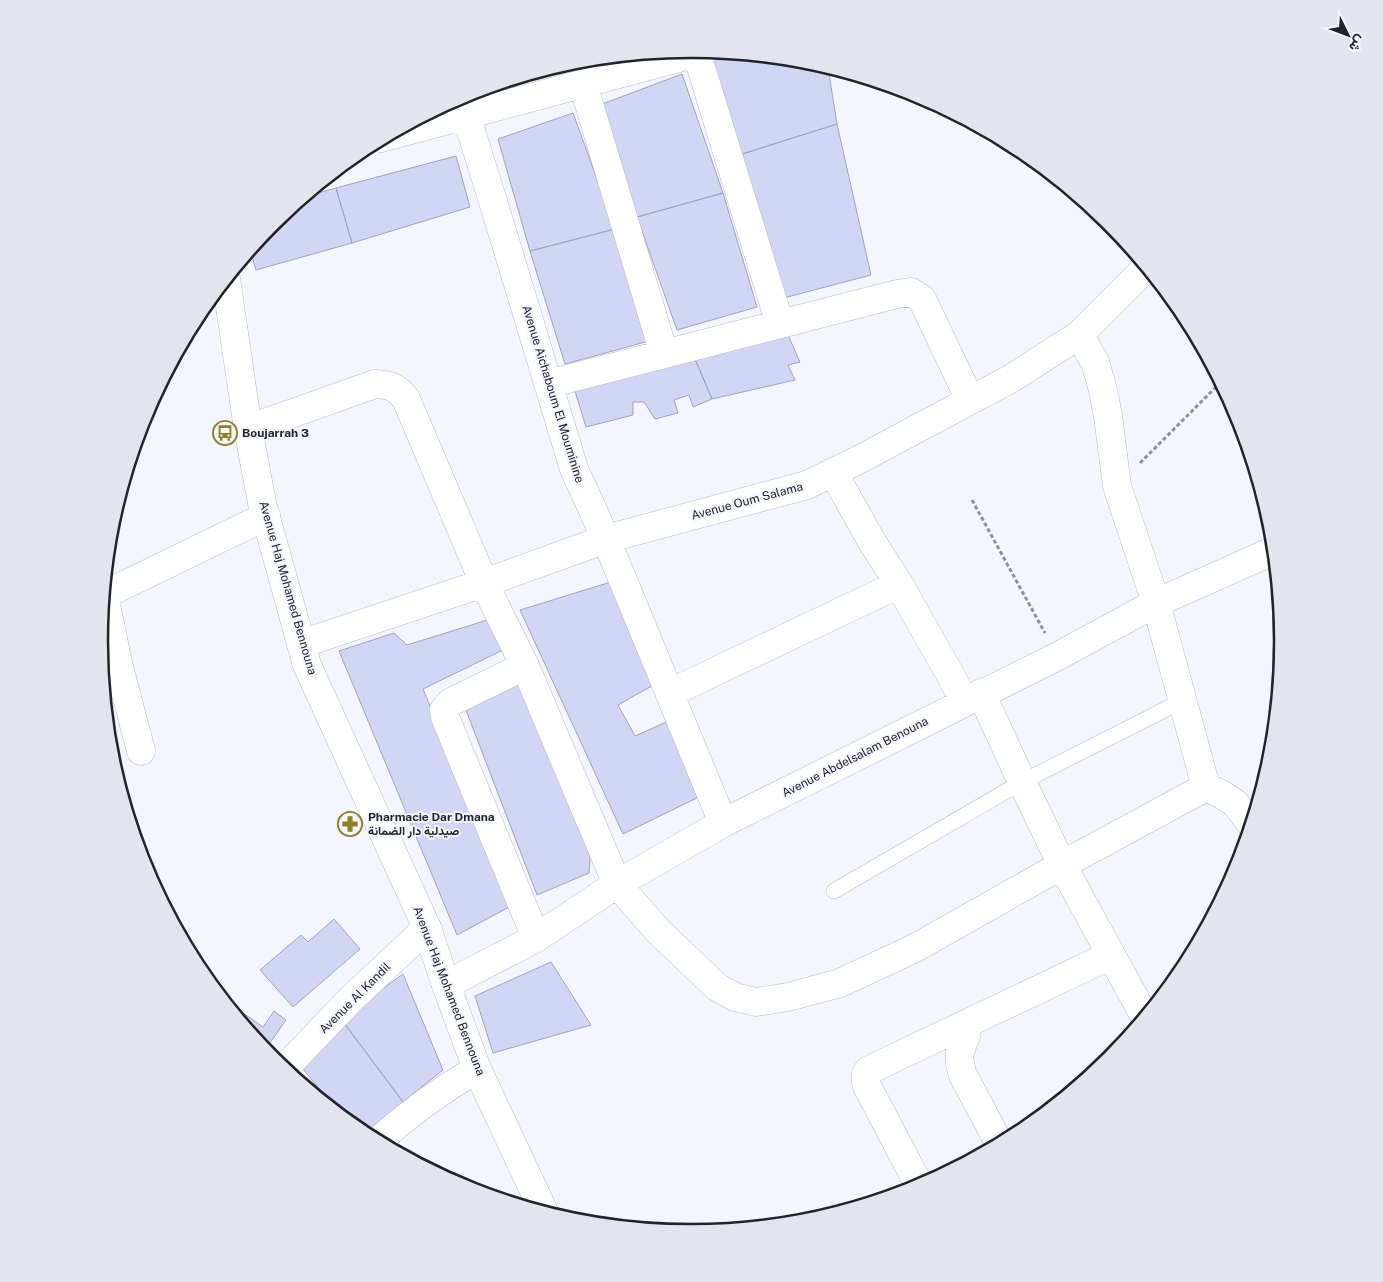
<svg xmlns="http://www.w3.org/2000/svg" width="1383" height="1282" viewBox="0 0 1383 1282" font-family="'Public Sans',Vazirmatn,sans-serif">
  <rect width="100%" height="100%" fill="#f3f5ff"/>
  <!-- building -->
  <path fill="#d0d6f4" stroke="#a1a4bc" d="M 710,51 L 807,60 L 823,65 L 829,74 L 837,124 L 739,155 Z
    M 682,74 L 723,193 L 637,217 L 597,106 Z
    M 573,113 L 615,229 L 530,251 L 498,139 Z
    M 837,124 L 871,275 L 780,299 L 739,155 Z
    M 456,156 L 470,207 L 352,243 L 336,188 Z
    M 336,188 L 352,243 L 256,270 L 250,249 L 273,222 L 303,197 Z
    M 723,193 L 757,307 L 677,330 L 637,217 Z
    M 615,229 L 649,341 L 565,364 L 530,251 Z
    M 784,326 L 800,362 L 788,365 L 795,380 L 712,399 L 692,352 Z
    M 692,352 L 712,399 L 693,407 L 689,395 L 674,400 L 678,413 L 655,419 L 644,402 L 633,402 L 633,415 L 586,427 L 574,388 Z
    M 614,581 L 657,683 L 618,705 L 635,736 L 673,719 L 703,795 L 623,834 L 520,610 Z
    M 497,617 L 507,648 L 423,689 L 513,905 L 457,935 L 339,651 L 394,633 L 407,645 Z
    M 522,679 L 591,846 L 589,873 L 537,895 L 464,705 Z
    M 334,919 L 360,949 L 293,1007 L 260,970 L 301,935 L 308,942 Z
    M 551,962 L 591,1025 L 493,1053 L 475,996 Z
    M 403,974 L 443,1070 L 403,1102 L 341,1019 Z
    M 274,1011 L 286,1020 L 265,1050 L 239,1019 L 243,1013 L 263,1027 Z
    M 341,1019 L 403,1102 L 364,1134 L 343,1118 L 303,1069 Z"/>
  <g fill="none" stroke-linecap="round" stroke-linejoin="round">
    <defs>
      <path id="lane" d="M 834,891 L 1022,782 L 1182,701"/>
      <path id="street" d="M 583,84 L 664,354
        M 460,96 L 496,211 L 574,469 L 606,539 L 723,823
        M 381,138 L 686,56 L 694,57 L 700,64 L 780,324
        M 1079,335 L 1095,362 L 1103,390 L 1108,416 L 1117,486 L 1156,603 L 1206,787 L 1221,794 L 1235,803 L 1252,825
        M 548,384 L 897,294 L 911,292 L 922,299 L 970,400
        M 248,429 L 375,384 C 391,385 395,386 406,399 L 484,583 L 525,666 L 617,884 L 658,931 L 717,987 L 735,997 L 756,1002 L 788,997 L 840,983 L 915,948 L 1062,865 L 1206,787
        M 833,472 L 871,540 L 899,584 L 965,701
        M 104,595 L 266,516
        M 104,595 L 118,663 L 141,751
        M 301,644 L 484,583 L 606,539 L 807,485 L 864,457 L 1012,378 L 1079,335 L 1147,267
        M 525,666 L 451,702 L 444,710 L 445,717 L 536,938
        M 670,693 L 899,584
        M 981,693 L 1022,782 L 1062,865 L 1145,1017
        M 446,985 L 536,938 L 617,884 L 723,823 L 1058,656 L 1156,603 L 1275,550
        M 962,1026 L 966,1036 C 959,1052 957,1058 963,1075 L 1000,1145
        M 284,1069 L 351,999 L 427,928
        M 378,1141 C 408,1114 441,1090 477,1069
        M 920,1187 L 867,1086 C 865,1079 864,1075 869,1070 L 1111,955"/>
      <path id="secondary" d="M 226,279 L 248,429 L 262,503 L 307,665 L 427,928 L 446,985 L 477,1069 L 544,1212"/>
    </defs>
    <!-- lane casing -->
    <use href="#lane" stroke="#b5bad1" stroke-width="16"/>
    <!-- street casing -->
    <use href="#street" stroke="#b5bad1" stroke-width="29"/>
    <!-- secondary casing -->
    <use href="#secondary" stroke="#b5bad1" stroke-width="29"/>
    <!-- path -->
    <path stroke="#8f919b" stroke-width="3" stroke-dasharray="4 2.5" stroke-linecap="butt" d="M 1140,463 L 1221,382
      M 972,500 L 1045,633"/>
    <!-- lane -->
    <use href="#lane" stroke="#fff" stroke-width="15"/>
    <!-- street -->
    <use href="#street" stroke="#fff" stroke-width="28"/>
    <!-- secondary -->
    <use href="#secondary" stroke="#fff" stroke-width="28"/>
  </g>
  <!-- icons -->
  <defs>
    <symbol id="bus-ring" viewBox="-11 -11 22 22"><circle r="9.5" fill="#f3f5ff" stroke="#8f7f26" stroke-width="1.5"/><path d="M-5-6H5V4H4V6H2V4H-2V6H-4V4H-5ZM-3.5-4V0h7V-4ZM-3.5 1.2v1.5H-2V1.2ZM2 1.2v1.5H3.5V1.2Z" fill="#8f7f26"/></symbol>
    <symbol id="pharmacy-ring" viewBox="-11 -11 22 22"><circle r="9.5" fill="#f3f5ff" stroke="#8f7f26" stroke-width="1.5"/><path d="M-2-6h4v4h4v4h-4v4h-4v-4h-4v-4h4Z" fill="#8f7f26"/></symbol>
  </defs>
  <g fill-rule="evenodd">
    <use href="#bus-ring" x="211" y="419" width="28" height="28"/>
    <use href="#pharmacy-ring" x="336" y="810" width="28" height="28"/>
  </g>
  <g text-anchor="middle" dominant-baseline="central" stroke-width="4" stroke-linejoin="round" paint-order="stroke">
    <!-- street labels -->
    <g font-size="12" fill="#22242d" stroke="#f3f5ff">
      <text transform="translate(553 394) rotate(73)">Avenue Aichaboum El Mouminine</text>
      <text transform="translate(747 501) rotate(-15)">Avenue Oum Salama</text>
      <text transform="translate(288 588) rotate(74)">Avenue Haj Mohamed Bennouna</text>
      <text transform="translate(855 757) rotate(-27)">Avenue Abdelsalam Benouna</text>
      <text transform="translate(449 991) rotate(69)">Avenue Haj Mohamed Bennouna</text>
      <text transform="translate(355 998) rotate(-45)">Avenue Al Kandil</text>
    </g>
    <!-- poi labels -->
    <g font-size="12" font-weight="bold" fill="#22242d" stroke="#f3f5ff" text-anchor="start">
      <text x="242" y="433">Boujarrah 3</text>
      <text x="368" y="817">Pharmacie Dar Dmana<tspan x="368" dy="14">صيدلية دار الضمانة</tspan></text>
    </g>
  </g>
  <!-- crop -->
  <path d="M0 0H1383V1282H0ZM108 641a583 583 0 1 1 1166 0a583 583 0 1 1-1166 0Z" fill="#e2e4ee" fill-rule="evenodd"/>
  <path fill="none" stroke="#22242d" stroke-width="2.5" d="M108 641a583 583 0 1 1 1166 0a583 583 0 1 1-1166 0Z"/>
  <!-- north arrow -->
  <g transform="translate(1348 35) rotate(132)" stroke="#f3f5ff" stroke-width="4" paint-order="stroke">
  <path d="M0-4L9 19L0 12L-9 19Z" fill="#22242d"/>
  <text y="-8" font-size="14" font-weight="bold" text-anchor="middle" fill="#22242d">ش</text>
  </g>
</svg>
